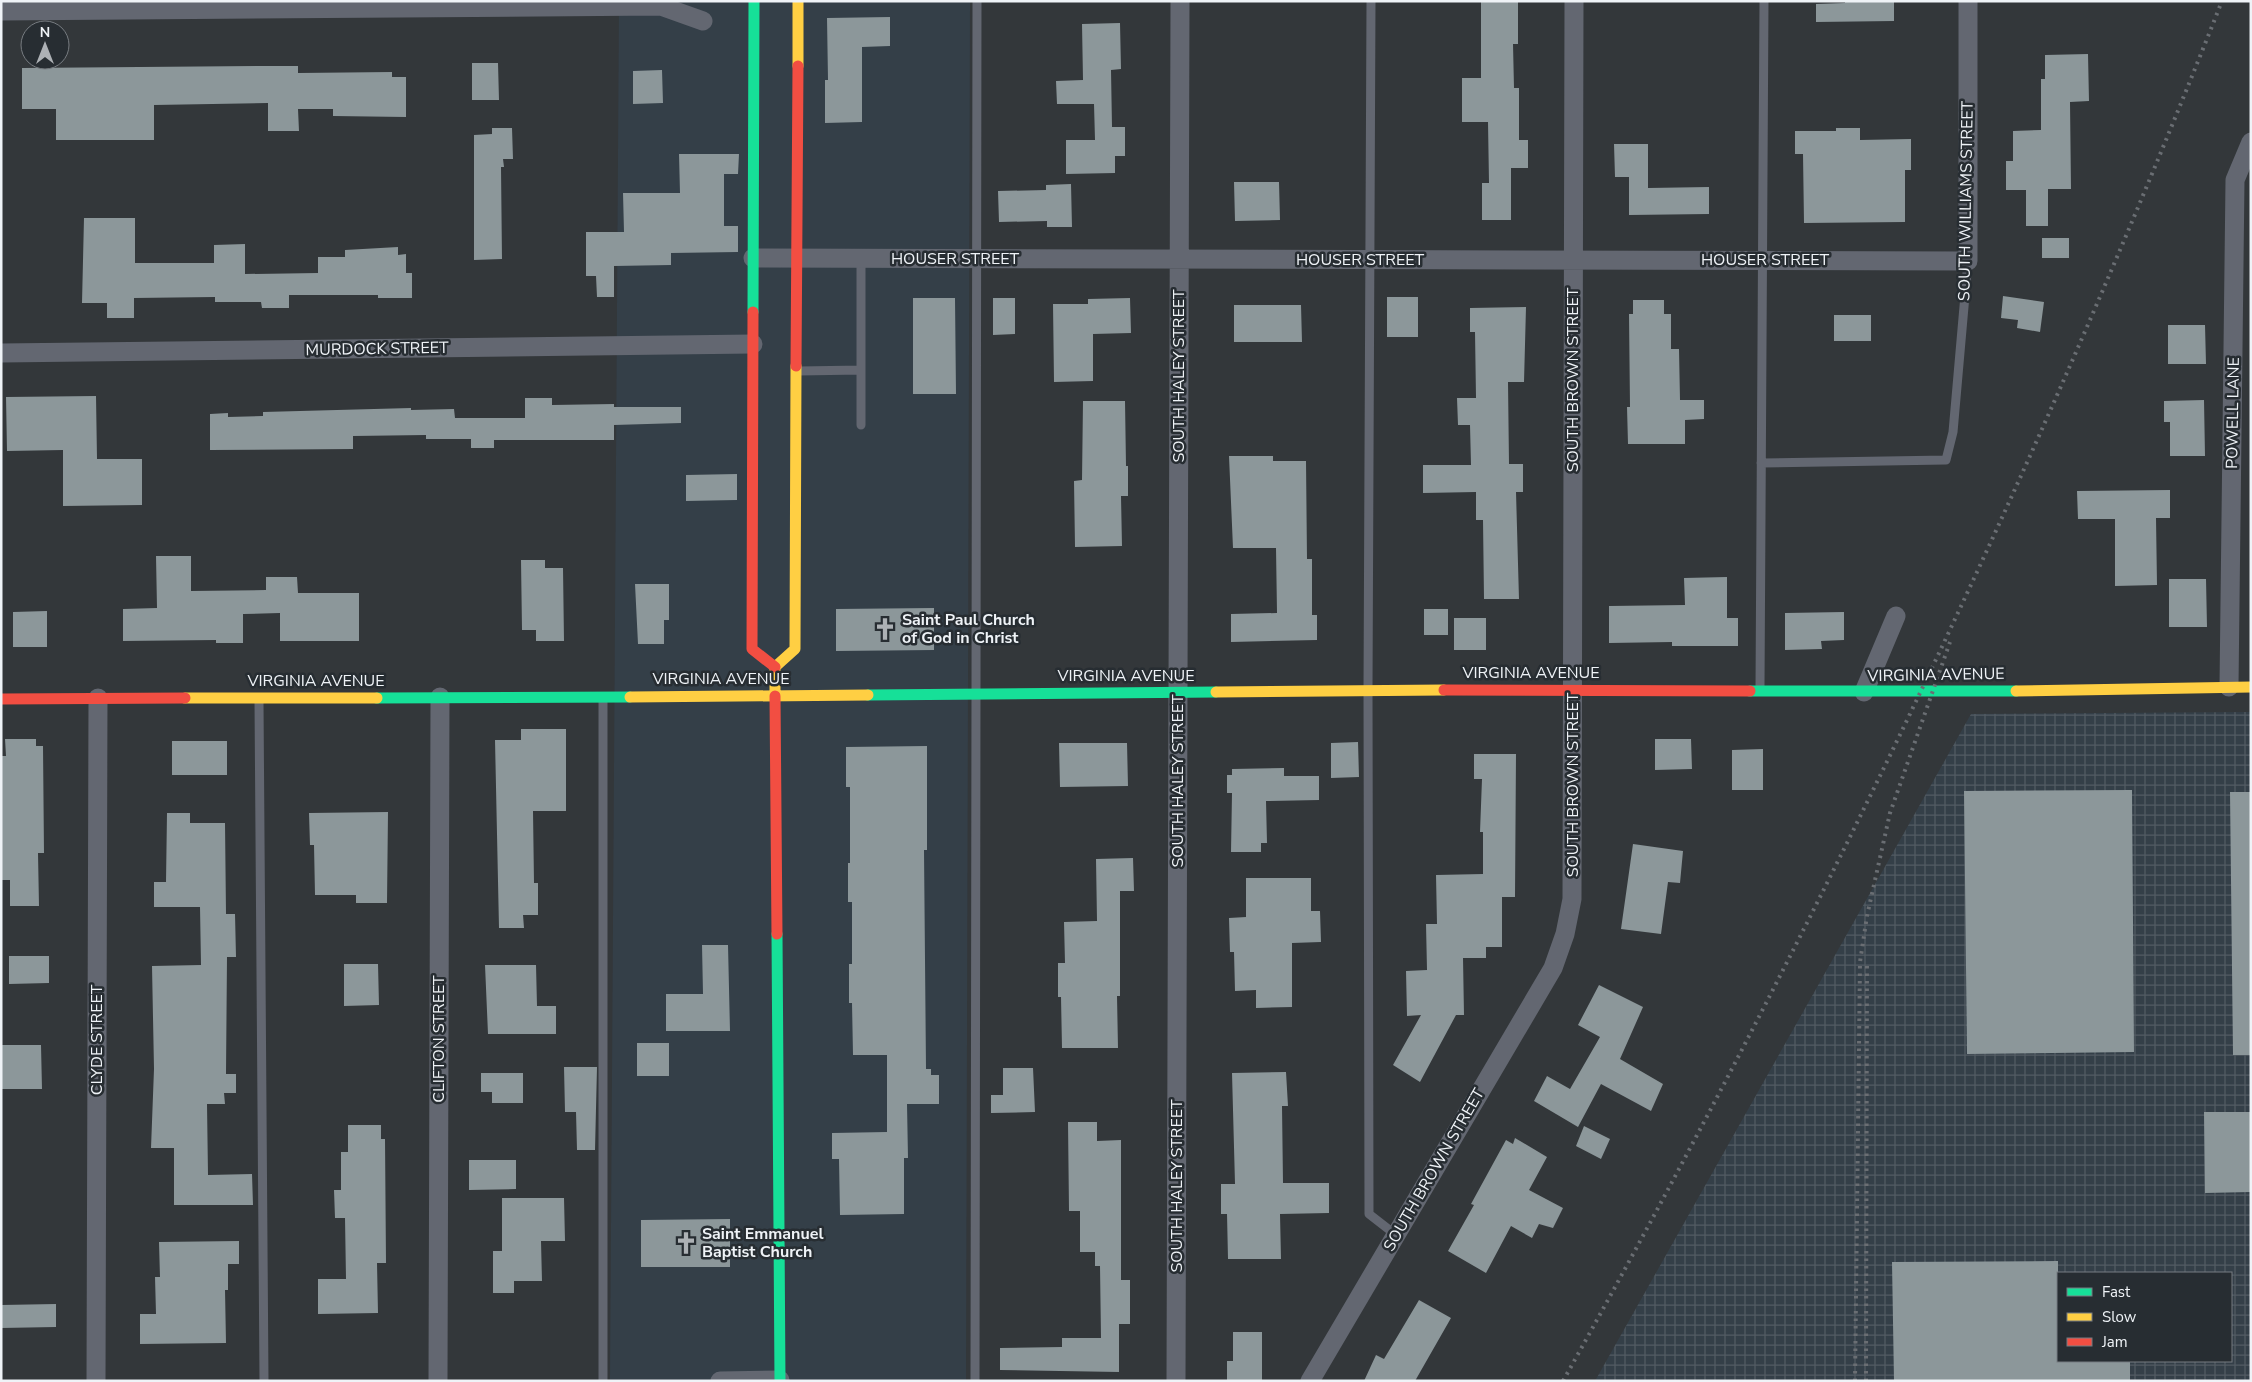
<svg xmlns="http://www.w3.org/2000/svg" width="2252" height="1382" viewBox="0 0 2252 1382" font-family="'Nunito Sans',sans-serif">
  <defs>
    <pattern id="industrial-grid" width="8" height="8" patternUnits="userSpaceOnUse" patternTransform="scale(1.25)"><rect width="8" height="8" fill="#343f48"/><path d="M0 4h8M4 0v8" fill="none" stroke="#525b63"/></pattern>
  </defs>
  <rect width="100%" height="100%" fill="#33373a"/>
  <!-- built -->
  <path fill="#343f48" d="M 619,1 L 970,1 L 966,1381 L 610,1381 Z"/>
  <!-- industrial -->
  <path fill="url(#industrial-grid)" fill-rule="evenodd" d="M 2251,712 L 2251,1381 L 1595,1381 L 1971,714 ZM 2058,1273 L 2231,1273 L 2231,1361 L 2058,1361 Z"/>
  <!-- building -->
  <path fill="#8c979a" d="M 1481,1 L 1518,1 L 1518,44 L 1513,44 L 1514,88 L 1519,88 L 1519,140 L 1528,140 L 1528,168 L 1511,168 L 1511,220 L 1482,220 L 1482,183 L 1489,183 L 1488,122 L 1462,122 L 1462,78 L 1481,78 Z
    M 1845,1 L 1894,1 L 1894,21 L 1816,22 L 1816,4 L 1845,3 Z
    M 890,17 L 890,46 L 862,47 L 862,122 L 825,123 L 825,80 L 828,80 L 827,18 Z
    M 1120,23 L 1121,69 L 1111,70 L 1112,127 L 1125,127 L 1125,156 L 1115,156 L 1115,173 L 1066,174 L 1066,140 L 1095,140 L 1094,104 L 1057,104 L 1056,81 L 1083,80 L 1082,24 Z
    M 2088,54 L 2089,101 L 2070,102 L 2071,189 L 2048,189 L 2048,226 L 2026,226 L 2026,190 L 2006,190 L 2006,161 L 2013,161 L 2013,131 L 2041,130 L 2041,79 L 2045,79 L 2045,55 Z
    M 472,63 L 498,63 L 499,100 L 472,100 Z
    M 267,66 L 298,66 L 298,73 L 392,72 L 392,77 L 406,77 L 406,117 L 333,116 L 333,109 L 298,109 L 299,131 L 268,131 L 268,103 L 154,105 L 154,140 L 56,140 L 56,109 L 22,109 L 22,68 Z
    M 662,70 L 663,103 L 633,104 L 633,71 Z
    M 492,128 L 512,128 L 513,159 L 503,159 L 504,167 L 501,167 L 502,259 L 474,260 L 474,135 L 492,134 Z
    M 1836,128 L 1860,128 L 1860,140 L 1911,139 L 1911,170 L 1905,170 L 1905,222 L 1804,223 L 1803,154 L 1795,154 L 1795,131 L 1836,131 Z
    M 1614,144 L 1648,144 L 1648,188 L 1709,187 L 1709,214 L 1629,215 L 1629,177 L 1615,177 Z
    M 679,154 L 739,154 L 738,174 L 724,174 L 724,226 L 738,226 L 738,252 L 671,253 L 671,265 L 614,266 L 614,297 L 597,297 L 596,276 L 586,276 L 586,232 L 624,232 L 623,193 L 680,193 Z
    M 1234,182 L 1279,182 L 1280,220 L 1235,221 Z
    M 1071,184 L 1072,227 L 1047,227 L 1047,221 L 999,222 L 998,191 L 1046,190 L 1046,185 Z
    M 84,218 L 135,218 L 135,263 L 214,263 L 214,245 L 245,244 L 245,274 L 318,273 L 318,257 L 345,257 L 345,250 L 398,247 L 398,255 L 406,254 L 406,273 L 412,273 L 412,298 L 378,298 L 378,295 L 289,295 L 289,308 L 262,308 L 261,302 L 215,302 L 215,297 L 134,298 L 134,318 L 107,318 L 107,303 L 82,303 Z
    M 2042,238 L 2069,238 L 2069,258 L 2042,258 Z
    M 2003,296 L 2044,302 L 2040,332 L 2017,328 L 2018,320 L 2001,318 Z
    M 1387,297 L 1418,297 L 1418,337 L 1387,337 Z
    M 913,298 L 955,298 L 956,394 L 913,394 Z
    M 993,298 L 1015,298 L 1015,334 L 993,335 Z
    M 1130,298 L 1131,333 L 1093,334 L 1093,381 L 1054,382 L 1053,304 L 1088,304 L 1088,299 Z
    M 1633,300 L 1664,300 L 1664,314 L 1671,314 L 1671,349 L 1679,349 L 1680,400 L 1704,400 L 1704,419 L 1685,420 L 1685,444 L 1628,444 L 1627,407 L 1630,407 L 1629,314 L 1633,314 Z
    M 1234,305 L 1301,305 L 1302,342 L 1234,342 Z
    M 1526,307 L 1524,382 L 1508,382 L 1509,464 L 1523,464 L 1523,492 L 1516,492 L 1519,599 L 1484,599 L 1483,520 L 1476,520 L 1476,492 L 1423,493 L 1423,465 L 1471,465 L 1470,425 L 1458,425 L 1457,398 L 1476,398 L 1475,332 L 1470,332 L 1470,308 Z
    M 1834,315 L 1871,315 L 1871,341 L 1834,341 Z
    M 2168,325 L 2205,325 L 2206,364 L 2168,364 Z
    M 96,396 L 97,459 L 142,459 L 142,505 L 63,506 L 63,450 L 7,451 L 6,397 Z
    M 525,398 L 552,398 L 552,405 L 614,404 L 614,407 L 681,407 L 681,423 L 614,425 L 614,440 L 494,440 L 494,448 L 471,448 L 471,439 L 426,439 L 426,435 L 353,436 L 353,449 L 210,450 L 210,414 L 228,413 L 228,417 L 263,416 L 263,412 L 411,408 L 411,410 L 454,409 L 455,418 L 525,418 Z
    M 2204,400 L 2205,456 L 2170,456 L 2170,422 L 2164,422 L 2164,401 Z
    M 1083,401 L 1125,401 L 1126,466 L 1128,466 L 1128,496 L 1121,496 L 1122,546 L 1075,547 L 1074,481 L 1082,480 Z
    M 1229,456 L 1273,456 L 1273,461 L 1306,461 L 1307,559 L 1312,559 L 1312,615 L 1317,615 L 1317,640 L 1231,642 L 1231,614 L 1277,613 L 1276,548 L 1233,548 Z
    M 737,474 L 737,500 L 686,501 L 686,475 Z
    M 2170,490 L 2170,518 L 2156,518 L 2157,585 L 2115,586 L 2115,519 L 2078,519 L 2077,491 Z
    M 156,556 L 191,556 L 191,591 L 266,590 L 266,577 L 297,577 L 298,593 L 359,593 L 359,641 L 280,641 L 280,613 L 243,614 L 243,643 L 216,643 L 216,640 L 123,641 L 123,609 L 157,608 Z
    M 521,560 L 545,560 L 545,568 L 563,568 L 564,641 L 536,641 L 536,630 L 522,630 Z
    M 1727,577 L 1727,618 L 1738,618 L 1738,646 L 1672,646 L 1672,642 L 1609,643 L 1609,606 L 1685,605 L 1684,578 Z
    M 2169,579 L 2206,579 L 2207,627 L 2169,627 Z
    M 635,584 L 669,584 L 669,620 L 664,620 L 664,644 L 638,644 Z
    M 934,608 L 934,650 L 836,651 L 836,609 Z
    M 1424,609 L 1448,609 L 1448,635 L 1424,635 Z
    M 47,611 L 47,647 L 13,647 L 13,612 Z
    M 1844,612 L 1844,640 L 1821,641 L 1822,649 L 1785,650 L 1785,613 Z
    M 1454,618 L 1486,618 L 1486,650 L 1454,650 Z
    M 521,729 L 566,729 L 566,811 L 533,811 L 534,883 L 538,883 L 538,915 L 523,915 L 524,928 L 499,928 L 495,740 L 521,740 Z
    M 5,739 L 36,739 L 36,746 L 43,746 L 44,853 L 38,853 L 39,906 L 10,906 L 10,880 L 1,880 L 1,756 L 6,756 Z
    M 1655,739 L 1691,739 L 1692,769 L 1655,770 Z
    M 172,741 L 227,741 L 227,775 L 172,775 Z
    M 1358,742 L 1359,777 L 1331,778 L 1331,743 Z
    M 1059,743 L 1127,743 L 1128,786 L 1060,787 Z
    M 927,746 L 927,850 L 924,850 L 926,1069 L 931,1069 L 931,1075 L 939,1075 L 939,1104 L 907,1104 L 908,1158 L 904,1158 L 904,1214 L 840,1215 L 839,1159 L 832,1159 L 832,1133 L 887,1132 L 887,1055 L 853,1055 L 852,1003 L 849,1003 L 849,964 L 852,964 L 852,902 L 848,902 L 848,863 L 850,863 L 850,787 L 846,787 L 846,747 Z
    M 1763,749 L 1763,790 L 1732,790 L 1732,750 Z
    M 1474,754 L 1516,754 L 1515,897 L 1502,897 L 1502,947 L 1486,947 L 1486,958 L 1463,958 L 1464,1015 L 1456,1015 L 1420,1082 L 1393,1065 L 1421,1015 L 1407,1016 L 1406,971 L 1427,970 L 1426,924 L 1437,924 L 1436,875 L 1483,874 L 1483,832 L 1480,832 L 1482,779 L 1474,779 Z
    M 1284,768 L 1284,776 L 1319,776 L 1319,800 L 1266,801 L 1267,843 L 1261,843 L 1261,852 L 1231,852 L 1232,793 L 1227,793 L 1227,775 L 1232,775 L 1232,769 Z
    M 2132,790 L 2134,1052 L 1967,1054 L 1964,791 Z
    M 2230,792 L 2251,792 L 2251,1055 L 2233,1055 Z
    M 388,812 L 387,903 L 356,903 L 356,895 L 315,895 L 314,845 L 310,845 L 309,813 Z
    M 167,813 L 190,813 L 190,823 L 225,823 L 226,914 L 235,914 L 236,957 L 227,957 L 226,1074 L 236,1074 L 236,1093 L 224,1093 L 225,1104 L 207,1104 L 208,1175 L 252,1174 L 253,1205 L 174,1205 L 174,1148 L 151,1148 L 154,1069 L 152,966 L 201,965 L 200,907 L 154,907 L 154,882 L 166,882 Z
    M 1633,844 L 1683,851 L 1680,883 L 1668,882 L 1661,934 L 1621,929 Z
    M 1133,858 L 1134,891 L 1120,891 L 1120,996 L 1117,996 L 1118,1048 L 1062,1048 L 1061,997 L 1058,997 L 1058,963 L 1065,963 L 1064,922 L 1097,921 L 1096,859 Z
    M 1246,878 L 1311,878 L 1311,911 L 1320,911 L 1321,942 L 1292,943 L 1292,1007 L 1256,1008 L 1256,990 L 1235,991 L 1234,952 L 1230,952 L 1229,918 L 1246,917 Z
    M 702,945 L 728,945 L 730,1031 L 666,1031 L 666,994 L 703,994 Z
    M 9,956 L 49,956 L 49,983 L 9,984 Z
    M 344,964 L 378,964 L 379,1005 L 344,1006 Z
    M 485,965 L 536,965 L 537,1006 L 556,1006 L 556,1034 L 488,1034 Z
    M 1599,985 L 1643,1007 L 1620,1059 L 1663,1084 L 1651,1111 L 1601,1084 L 1578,1127 L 1534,1101 L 1547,1076 L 1570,1089 L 1600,1037 L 1578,1025 Z
    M 637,1043 L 669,1043 L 669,1076 L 637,1076 Z
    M 1,1045 L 41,1045 L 42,1089 L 1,1089 Z
    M 564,1067 L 597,1067 L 595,1150 L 577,1150 L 576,1112 L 565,1112 Z
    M 1003,1068 L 1033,1068 L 1035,1112 L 991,1113 L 991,1095 L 1003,1095 Z
    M 1286,1072 L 1288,1106 L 1282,1106 L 1283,1183 L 1329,1183 L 1329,1213 L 1280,1214 L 1281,1259 L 1228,1259 L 1227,1214 L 1221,1214 L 1221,1184 L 1235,1184 L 1232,1073 Z
    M 481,1073 L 523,1073 L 523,1103 L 492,1103 L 492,1092 L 481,1092 Z
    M 2204,1112 L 2251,1112 L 2251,1192 L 2205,1193 Z
    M 1068,1122 L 1097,1122 L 1097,1141 L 1121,1140 L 1121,1280 L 1130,1280 L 1130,1324 L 1119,1324 L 1119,1372 L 1000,1370 L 1000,1348 L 1062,1347 L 1062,1338 L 1101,1338 L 1100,1266 L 1095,1266 L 1095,1252 L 1080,1252 L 1080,1211 L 1069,1211 Z
    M 348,1125 L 381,1125 L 381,1139 L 385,1139 L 386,1263 L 377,1263 L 378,1313 L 318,1314 L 318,1279 L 346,1279 L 345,1218 L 335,1218 L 334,1190 L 341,1190 L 341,1152 L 348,1152 Z
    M 1584,1126 L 1610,1139 L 1601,1159 L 1576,1146 Z
    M 1515,1138 L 1547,1157 L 1529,1190 L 1563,1208 L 1553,1228 L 1539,1224 L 1532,1238 L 1511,1226 L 1486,1273 L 1448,1251 L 1474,1205 L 1471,1204 L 1506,1140 L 1513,1144 Z
    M 469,1160 L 516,1160 L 516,1189 L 469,1190 Z
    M 502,1198 L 564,1198 L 565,1241 L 541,1241 L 542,1281 L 514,1281 L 514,1293 L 493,1293 L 493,1251 L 502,1251 Z
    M 730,1219 L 730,1267 L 641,1267 L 641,1220 Z
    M 239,1241 L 239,1264 L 228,1264 L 228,1290 L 225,1290 L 226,1343 L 140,1344 L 140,1314 L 156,1314 L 155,1277 L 160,1277 L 159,1242 Z
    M 2058,1261 L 2058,1361 L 2130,1361 L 2130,1381 L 1894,1381 L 1892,1262 Z
    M 1419,1300 L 1451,1318 L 1415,1381 L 1364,1381 L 1376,1355 L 1384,1359 Z
    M 56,1304 L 56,1327 L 1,1328 L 1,1305 Z
    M 1233,1332 L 1262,1332 L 1262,1381 L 1227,1381 L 1227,1361 L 1233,1361 Z"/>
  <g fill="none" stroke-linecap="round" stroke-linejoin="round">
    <!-- lane -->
    <path stroke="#636771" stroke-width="9" d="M 1371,1 L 1368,690 L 1369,1214 L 1396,1235
      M 861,370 L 861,425
      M 799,371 L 861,370 L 861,258
      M 1761,463 L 1946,460 L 1953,432 L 1968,261
      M 1760,688 L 1764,1
      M 603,699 L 603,1381
      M 259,701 L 264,1381
      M 975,1381 L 977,1"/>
    <!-- street -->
    <path stroke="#636771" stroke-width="19" d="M 1,11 L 661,6 L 703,21
      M 753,258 L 1968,261 L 1968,1
      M 1,353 L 753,344
      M 2229,687 L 2235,180 L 2251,142
      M 1864,692 L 1896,616
      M 96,1381 L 98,698
      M 438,1381 L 440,697
      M 720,1381 L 780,1380
      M 1176,1381 L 1180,1
      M 1310,1381 L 1553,968 L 1565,934 L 1572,899 L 1574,1"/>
    <!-- fast -->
    <path stroke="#16e098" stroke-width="11" d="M 753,312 L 754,1
      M 1750,691 L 2016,691
      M 868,695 L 1216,692
      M 377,698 L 630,697
      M 777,934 L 780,1381"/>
    <!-- slow -->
    <path stroke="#ffcf43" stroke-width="11" d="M 798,66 L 798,1
      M 2016,691 L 2251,687
      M 1216,692 L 1444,690
      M 775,696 L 775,667 L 795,649 L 796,366
      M 630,697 L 868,695
      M 185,698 L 377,698"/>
    <!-- jam -->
    <path stroke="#f24e42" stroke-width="11" d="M 753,312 L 752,649 L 775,667
      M 796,366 L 798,66
      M 1444,690 L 1750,691
      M 775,696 L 777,934
      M 1,699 L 185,698"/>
    <!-- rail -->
    <path stroke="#6a6e73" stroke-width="4" stroke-dasharray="2.5 5" stroke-linecap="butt" d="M 1563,1381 C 1812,936 2035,475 2222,1
      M 1855,1381 L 1860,962 L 1867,916 L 1890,813 L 1950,642
      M 1866,1381 L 1867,961"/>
  </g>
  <!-- icons -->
  <defs>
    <symbol id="church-bare" viewBox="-9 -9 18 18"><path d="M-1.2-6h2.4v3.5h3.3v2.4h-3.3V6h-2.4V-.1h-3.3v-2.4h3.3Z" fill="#adb1b5" stroke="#272d32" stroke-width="2.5" paint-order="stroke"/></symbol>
  </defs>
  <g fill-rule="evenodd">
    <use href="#church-bare" x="869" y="613" width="32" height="32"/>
    <use href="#church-bare" x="670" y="1227" width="32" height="32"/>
  </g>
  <g text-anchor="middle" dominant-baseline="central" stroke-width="5" stroke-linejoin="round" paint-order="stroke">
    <!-- street labels -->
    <g font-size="16" fill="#eff3f7" stroke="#272d32">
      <text transform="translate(1966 201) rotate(-89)">SOUTH WILLIAMS STREET</text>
      <text x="955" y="259">HOUSER STREET</text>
      <text x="1360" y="260">HOUSER STREET</text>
      <text x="1765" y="260">HOUSER STREET</text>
      <text transform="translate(377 349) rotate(-1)">MURDOCK STREET</text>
      <text transform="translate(1179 376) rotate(-90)">SOUTH HALEY STREET</text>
      <text transform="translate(1573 380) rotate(-90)">SOUTH BROWN STREET</text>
      <text transform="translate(2233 413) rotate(-89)">POWELL LANE</text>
      <text x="1531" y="673">VIRGINIA AVENUE</text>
      <text transform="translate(1936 675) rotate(-1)">VIRGINIA AVENUE</text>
      <text x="1126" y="676">VIRGINIA AVENUE</text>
      <text x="721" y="679">VIRGINIA AVENUE</text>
      <text x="316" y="681">VIRGINIA AVENUE</text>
      <text transform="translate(1178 781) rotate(-90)">SOUTH HALEY STREET</text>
      <text transform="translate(1573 785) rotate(-90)">SOUTH BROWN STREET</text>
      <text transform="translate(439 1039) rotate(-90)">CLIFTON STREET</text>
      <text transform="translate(97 1040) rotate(-90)">CLYDE STREET</text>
      <text transform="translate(1434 1170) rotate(-60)">SOUTH BROWN STREET</text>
      <text transform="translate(1177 1186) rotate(-90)">SOUTH HALEY STREET</text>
    </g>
    <!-- poi labels -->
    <g font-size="16" font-weight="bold" fill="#eff3f7" stroke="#272d32" text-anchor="start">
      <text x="902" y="620">Saint Paul Church<tspan x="902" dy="18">of God in Christ</tspan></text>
      <text x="702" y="1234">Saint Emmanuel<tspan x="702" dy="18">Baptist Church</tspan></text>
    </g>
  </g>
  <!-- border -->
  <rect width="2252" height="1382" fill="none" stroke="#eff3f7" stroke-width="5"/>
  <!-- legend -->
  <rect x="2057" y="1272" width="175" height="90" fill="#272d32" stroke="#777c81"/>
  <rect x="2067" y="1288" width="25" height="8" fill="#16e098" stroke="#777c81"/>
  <text x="2102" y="1297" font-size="15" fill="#eff3f7">Fast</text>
  <rect x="2067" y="1313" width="25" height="8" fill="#ffcf43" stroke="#777c81"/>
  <text x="2102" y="1322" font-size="15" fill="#eff3f7">Slow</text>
  <rect x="2067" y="1338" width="25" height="8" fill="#f24e42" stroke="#777c81"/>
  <text x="2102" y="1347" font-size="15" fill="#eff3f7">Jam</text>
  <!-- north arrow -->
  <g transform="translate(45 45)"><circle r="24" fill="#272d32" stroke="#777c81"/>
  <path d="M0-4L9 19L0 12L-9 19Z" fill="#adb1b5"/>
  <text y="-8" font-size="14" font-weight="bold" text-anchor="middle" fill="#eff3f7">N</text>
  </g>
</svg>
